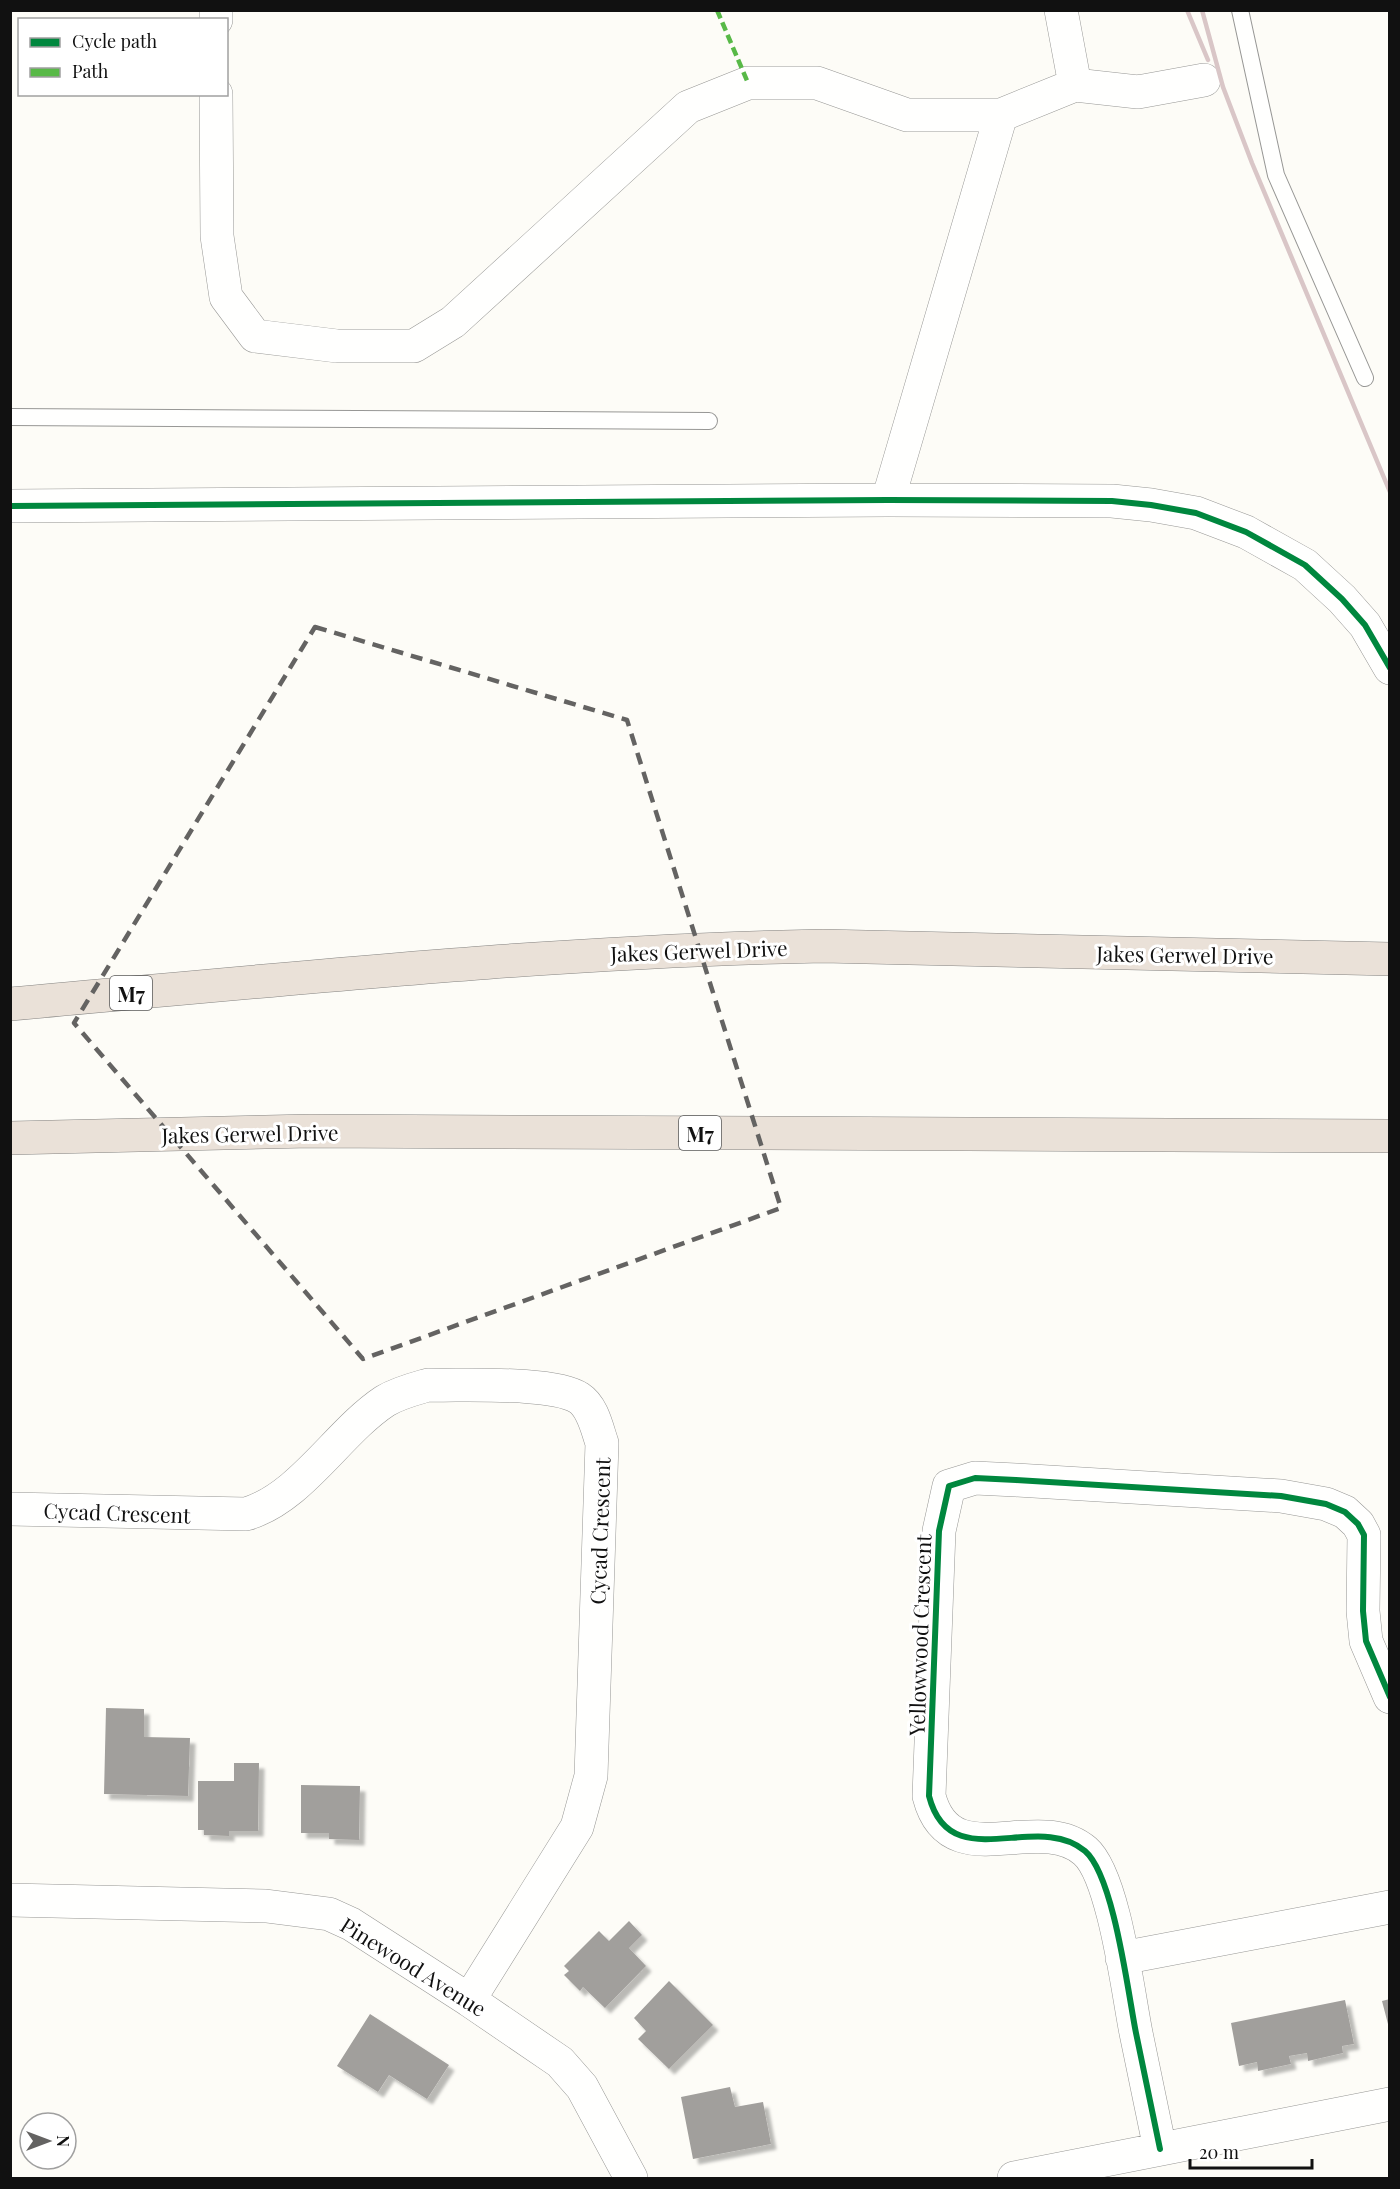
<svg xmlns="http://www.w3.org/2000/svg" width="1400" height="2189" viewBox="0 0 1400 2189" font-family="'Playfair Display',serif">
  <defs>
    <filter id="shadow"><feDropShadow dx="5.5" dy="5.5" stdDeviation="1.5" flood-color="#0004"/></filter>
  </defs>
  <rect width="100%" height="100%" fill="#fdfcf7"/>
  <!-- building -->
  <path fill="#a19f9c" filter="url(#shadow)" d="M 106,1708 L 144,1709 L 144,1737 L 190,1738 L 188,1796 L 104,1794 Z
    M 234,1763 L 259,1763 L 258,1831 L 229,1831 L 229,1836 L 204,1835 L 204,1830 L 198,1830 L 198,1781 L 234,1781 Z
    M 301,1785 L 360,1786 L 359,1840 L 329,1839 L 329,1833 L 301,1833 Z
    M 629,1921 L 642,1935 L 629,1948 L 646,1966 L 605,2008 L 583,1987 L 580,1991 L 564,1975 L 569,1971 L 564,1966 L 599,1931 L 609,1941 Z
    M 669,1981 L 713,2025 L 669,2069 L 638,2039 L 646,2031 L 634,2018 Z
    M 1390,1999 L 1390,2028 L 1389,2028 L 1382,2001 Z
    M 1345,2000 L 1354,2044 L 1342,2046 L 1343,2053 L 1308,2061 L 1307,2053 L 1289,2056 L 1291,2064 L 1258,2071 L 1257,2062 L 1239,2066 L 1231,2023 Z
    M 370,2014 L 449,2065 L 427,2099 L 389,2075 L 378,2092 L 337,2066 Z
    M 730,2087 L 735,2107 L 763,2102 L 771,2144 L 693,2159 L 681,2097 Z"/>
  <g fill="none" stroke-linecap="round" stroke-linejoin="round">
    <defs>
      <path id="lane" d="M 1240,10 L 1276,175 L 1365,378
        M 10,417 L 709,421"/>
      <path id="street" d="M 216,10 L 216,20
        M 1061,10 L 1075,85
        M 216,94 L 217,236 L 226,297 L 255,336 L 337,346 L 414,346 L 453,322 L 688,107 L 748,83 L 817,83 L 907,115 L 1001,115 L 1075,85 L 1138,92 L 1204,80
        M 888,500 L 1001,115
        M 10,506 L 888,500 L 1112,501 L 1151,505 L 1196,513 L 1246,532 L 1305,565 L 1342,599 L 1365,625 L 1390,668
        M 10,1509 L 246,1514 C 301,1498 338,1432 385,1401 C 398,1393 414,1389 428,1385 C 463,1386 553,1381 579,1398 C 593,1407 597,1429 602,1443 L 591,1776 L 577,1827 L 469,2000
        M 10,1900 L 266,1906 L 329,1914 L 351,1924 L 469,2000 L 560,2062 L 582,2087 L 631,2178
        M 1122,1958 L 1390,1907
        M 1160,2149 C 1152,2110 1144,2072 1136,2033 C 1128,1993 1114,1876 1085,1851 C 1037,1810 950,1878 929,1796 L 939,1531 L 949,1486 L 975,1478 L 1016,1480 L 1281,1496 L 1326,1504 L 1345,1512 L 1358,1524 L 1364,1535 L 1363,1611 L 1366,1641 L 1390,1697
        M 1014,2178 L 1390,2104"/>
      <path id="highway" d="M 10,1004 C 281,980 551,951 823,946 L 1390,959
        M 10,1138 L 310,1131 L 1390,1136"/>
    </defs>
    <!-- lane casing -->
    <use href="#lane" stroke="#979795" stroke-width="18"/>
    <!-- street casing -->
    <use href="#street" stroke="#979795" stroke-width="34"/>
    <!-- highway casing -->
    <use href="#highway" stroke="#858482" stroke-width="34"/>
    <!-- lane -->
    <use href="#lane" stroke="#fffffe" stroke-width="16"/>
    <!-- street -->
    <use href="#street" stroke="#fffffe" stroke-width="33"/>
    <!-- highway -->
    <use href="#highway" stroke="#eae1d8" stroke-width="33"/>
    <!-- rail -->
    <path stroke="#d9c6c7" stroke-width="4.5" d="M 1187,10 L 1208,60
      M 1202,10 L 1223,87 L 1252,163 L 1390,492"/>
    <!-- quiet -->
    <path stroke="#58b947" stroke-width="4.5" stroke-dasharray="9 4.5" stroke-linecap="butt" d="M 717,10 L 748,83"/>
    <defs>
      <path id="cycleway" d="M 10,506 L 888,500 L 1112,501 L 1151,505 L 1196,513 L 1246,532 L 1305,565 L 1342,599 L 1365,625 L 1390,668
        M 1160,2149 C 1152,2110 1144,2072 1136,2033 C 1128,1993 1114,1876 1085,1851 C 1037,1810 950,1878 929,1796 L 939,1531 L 949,1486 L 975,1478 L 1016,1480 L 1281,1496 L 1326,1504 L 1345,1512 L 1358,1524 L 1364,1535 L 1363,1611 L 1366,1641 L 1390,1697"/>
    </defs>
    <!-- cycleway casing -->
    <use href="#cycleway" stroke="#fff" stroke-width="10"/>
    <!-- cycleway -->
    <use href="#cycleway" stroke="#00873e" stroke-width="6"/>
  </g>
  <!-- marked area -->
  <path fill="none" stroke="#646362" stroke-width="4.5" stroke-dasharray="12 8" stroke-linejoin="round" d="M 315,627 L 627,720 L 781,1208 L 363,1359 L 74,1023 Z"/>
  <g text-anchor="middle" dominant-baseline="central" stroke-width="6" stroke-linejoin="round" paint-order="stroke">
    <!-- shield labels -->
    <g fill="#fff" stroke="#585858" stroke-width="1.5">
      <rect x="110" y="976" width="42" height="34" rx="4.5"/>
      <rect x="679" y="1116" width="42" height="34" rx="4.5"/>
    </g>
    <g font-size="20" font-weight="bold" fill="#111">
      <text x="131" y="993">M7</text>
      <text x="700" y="1133">M7</text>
    </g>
    <!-- street labels -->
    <g font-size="21" fill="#111" stroke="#fff">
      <text transform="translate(699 950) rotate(-2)">Jakes Gerwel Drive</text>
      <text transform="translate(1185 954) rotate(1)">Jakes Gerwel Drive</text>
      <text transform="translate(250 1133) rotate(-1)">Jakes Gerwel Drive</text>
      <text transform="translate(117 1512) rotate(2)">Cycad Crescent</text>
      <text transform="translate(599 1531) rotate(-88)">Cycad Crescent</text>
      <text transform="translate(919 1635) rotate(-88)">Yellowwood Crescent</text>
      <text transform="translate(414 1966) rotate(32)">Pinewood Avenue</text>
    </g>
  </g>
  <!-- border -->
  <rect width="1400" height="2189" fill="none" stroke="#111111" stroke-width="24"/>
  <!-- legend -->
  <rect x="18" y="18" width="210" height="78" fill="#ffffff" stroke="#a0a0a0" stroke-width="1.5"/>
  <rect x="30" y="38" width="30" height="9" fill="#00873e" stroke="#a0a0a0" stroke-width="1.5"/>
  <text x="72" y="48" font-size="18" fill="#111111">Cycle path</text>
  <rect x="30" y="68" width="30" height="9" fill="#58b947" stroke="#a0a0a0" stroke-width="1.5"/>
  <text x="72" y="78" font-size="18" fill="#111111">Path</text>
  <!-- north arrow -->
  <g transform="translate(48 2141) rotate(90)"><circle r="28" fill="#ffffff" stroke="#a0a0a0" stroke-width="1.5"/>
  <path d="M0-4.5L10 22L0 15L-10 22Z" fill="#646362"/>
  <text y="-9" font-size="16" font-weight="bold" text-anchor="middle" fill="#111111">N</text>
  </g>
  <!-- scale -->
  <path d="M1190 2159v9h122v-9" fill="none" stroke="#111111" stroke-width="3"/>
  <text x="1199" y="2159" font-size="18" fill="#111111" stroke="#ffffff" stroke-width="4.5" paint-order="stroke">20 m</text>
</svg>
